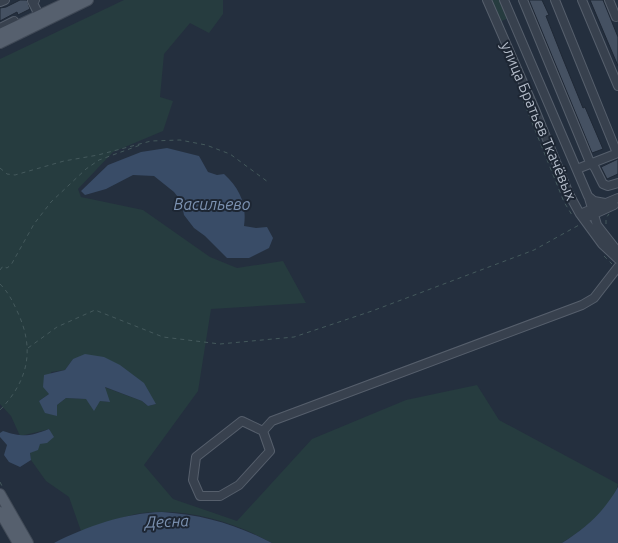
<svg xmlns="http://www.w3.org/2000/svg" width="618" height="543" viewBox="0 0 618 543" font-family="Ubuntu,sans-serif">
  <rect width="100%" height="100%" fill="#242f3e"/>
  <!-- green -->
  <path fill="#263c3f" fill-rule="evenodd" d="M 124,0 L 223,0 L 223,14 L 209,33 L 190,23 L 164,54 L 160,97 L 173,101 L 163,131 L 113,152 L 78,189 L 81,197 L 143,210 L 210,257 L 237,268 L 283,261 L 306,303 L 211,309 L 198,391 L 144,465 L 173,499 L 237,521 L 312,439 L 406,400 L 477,385 L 499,420 L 618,484 C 613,508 581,531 562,543 L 272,543 C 232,521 183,506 136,514 C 118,518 99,525 81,531 L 69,497 L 46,481 L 31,460 L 30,453 L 40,444 L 50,429 L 20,436 L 11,416 L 0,404 L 0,59 ZM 73,359 L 156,404 L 148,406 L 142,401 L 104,387 L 109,402 L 86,399 L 66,398 L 57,405 L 57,415 L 39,401 L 49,394 L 51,372 L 65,370 Z
    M 490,0 L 502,0 L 509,18 L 499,22 Z"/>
  <!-- water -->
  <path fill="#394c67" d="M 167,148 L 199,156 L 208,172 L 217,175 L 224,174 C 240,189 247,204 244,226 L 256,228 L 267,227 L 273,238 L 269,248 L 249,258 L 227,258 L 205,236 L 194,228 L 184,215 L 181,201 L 174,192 L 154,176 L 133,175 L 106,189 L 85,195 L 81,191 L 108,165 L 141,152 Z
    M 85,354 L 104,357 L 120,365 L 144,383 L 156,404 L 148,406 L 142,401 L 105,387 L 110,402 L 100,401 L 94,411 L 86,399 L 66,398 L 57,405 L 57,416 L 45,413 L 39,401 L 49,394 L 43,387 L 44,375 L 65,370 L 73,359 Z
    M 49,429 L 54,437 L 47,443 L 40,444 L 38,450 L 30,453 L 31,460 L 20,467 L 9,462 L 4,455 L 7,445 L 0,437 L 0,433 L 3,431 C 24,438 30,436 49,429 Z
    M 618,487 L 618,543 L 562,543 C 587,527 603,513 618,487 Z
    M 162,512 C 204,515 235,524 272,543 L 54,543 C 87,526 125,513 162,512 Z"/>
  <!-- building -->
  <path fill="#455162" stroke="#1f2835" d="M 20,0 L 27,0 L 30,9 L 18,15 L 17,12 L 0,21 L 0,8 L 6,7 Z
    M 529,0 L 542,0 L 549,15 L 546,16 L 563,59 L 583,108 L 585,107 L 603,149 L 592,153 Z
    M 590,0 L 603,0 L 618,37 L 618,66 Z
    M 618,159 L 618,174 L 607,179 L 601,167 Z"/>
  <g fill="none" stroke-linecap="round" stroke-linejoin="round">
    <defs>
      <path id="minor" d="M 35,0 L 32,1 L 39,15
        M 487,0 L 536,112 L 569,194 L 580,214 L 602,244 L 618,259
        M 504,0 L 588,196 L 594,201 L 605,203
        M 523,0 L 589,160 L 595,168 L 603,184 L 608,186 L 618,183
        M 555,0 L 617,153
        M 582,0 L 618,86
        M 609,0 L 616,17 L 618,16
        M 0,2 L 5,0
        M 0,28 L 14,21
        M 577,169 L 618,153
        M 589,198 L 597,225 L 618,252
        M 580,214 L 618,198
        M 590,216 L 614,205
        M 242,421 L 263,431 L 270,451 L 239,485 L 220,496 L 200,496 L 193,480 L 196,457 Z
        M 263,431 L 272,421 L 582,305 L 594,298 L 618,267"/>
      <path id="major" d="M 0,34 L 72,0
        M 0,43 L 88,0
        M 0,494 L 28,543
        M 0,512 L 18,543"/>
    </defs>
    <!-- minor casing -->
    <use href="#minor" stroke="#565f6c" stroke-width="10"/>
    <!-- major casing -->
    <use href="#major" stroke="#414a57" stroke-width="12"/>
    <!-- path -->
    <path stroke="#44595c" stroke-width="1" stroke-dasharray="4 4" stroke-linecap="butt" d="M 523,100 L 564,202 L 572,215
      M 0,168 L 7,174 L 15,175 L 64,161 L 98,155 L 151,141 L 180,140 L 206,145 L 230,154 L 268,182
      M 606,224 L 606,218 L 609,214
      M 604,256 L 612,264
      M 0,270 L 3,266 L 7,268 L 11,265 L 34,224 L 51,202 L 86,169 L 99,160 L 143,144
      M 0,284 C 9,293 13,302 18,313 C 35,350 28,381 0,410
      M 28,348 L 57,327 L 95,310 L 163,337 L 220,344 L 294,337 L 372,311 L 534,250 L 579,225
      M 0,482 L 2,486"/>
    <!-- minor -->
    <use href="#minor" stroke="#38414e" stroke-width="8"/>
    <!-- major -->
    <use href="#major" stroke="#56606e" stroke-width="10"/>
  </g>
  <g text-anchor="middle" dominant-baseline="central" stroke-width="4" stroke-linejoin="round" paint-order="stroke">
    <!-- street labels -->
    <g font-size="15" fill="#b4bcc9" stroke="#1d2633">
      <text transform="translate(539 121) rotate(67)">улица Братьев Ткачёвых</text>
    </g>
    <!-- water labels -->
    <g font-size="16" font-style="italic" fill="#7c92b1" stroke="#1d2633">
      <text x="212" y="204">Васильево</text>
      <text transform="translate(167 521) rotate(-2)">Десна</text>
    </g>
  </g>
</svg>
